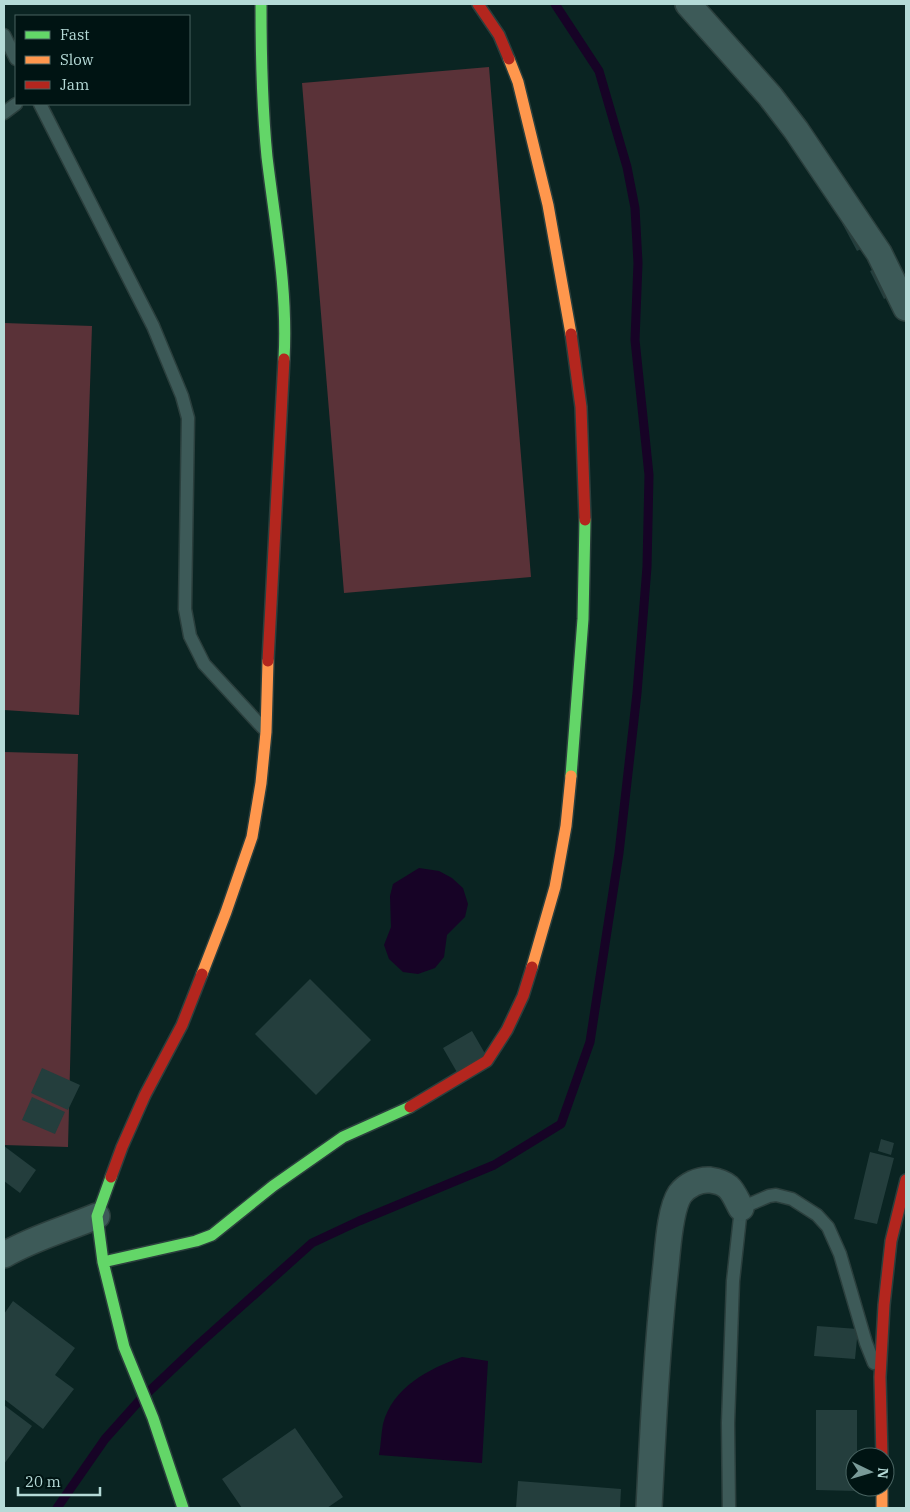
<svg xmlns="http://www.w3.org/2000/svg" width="910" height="1512" viewBox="0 0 910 1512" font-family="'IBM Plex Serif',serif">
  <rect width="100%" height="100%" fill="#0a2422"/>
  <!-- green -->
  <path fill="#5a3238" d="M 489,67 L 531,577 L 344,593 L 302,83 Z
    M 4,323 L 92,326 L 79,715 L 4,710 Z
    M 4,752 L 78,754 L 68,1147 L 4,1145 Z"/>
  <!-- water -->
  <path fill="#170326" d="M 419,868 L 439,871 L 452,878 L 463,888 L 468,904 L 465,917 L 447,935 L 444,957 L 435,968 L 418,974 L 403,972 L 389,959 L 384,945 L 391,927 L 390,896 L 393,884 Z
    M 462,1357 L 488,1361 L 482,1463 L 379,1455 C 381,1445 381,1434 383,1424 C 393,1387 428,1369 462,1357 Z"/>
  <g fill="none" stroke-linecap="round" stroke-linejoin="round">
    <!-- stream -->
    <path stroke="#170326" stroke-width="9" d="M 57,1508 L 105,1439 L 139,1401 L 199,1344 L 312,1243 L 359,1221 L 494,1165 L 561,1124 L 590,1042 L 619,853 L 637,693 L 647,567 L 649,475 L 635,340 L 638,263 L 635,208 L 627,167 L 599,71 L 555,4"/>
  </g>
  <!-- building -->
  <path fill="#243e3d" d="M 852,218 L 867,246 L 857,251 L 842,223 Z
    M 880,266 L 894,294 L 884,299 L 870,271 Z
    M 310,979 L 371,1040 L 316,1095 L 255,1034 Z
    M 472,1031 L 487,1057 L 458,1074 L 443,1048 Z
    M 42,1068 L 80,1085 L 68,1110 L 31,1093 Z
    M 32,1097 L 65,1112 L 55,1134 L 22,1120 Z
    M 881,1139 L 894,1143 L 891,1155 L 878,1151 Z
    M 4,1146 L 36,1170 L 20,1193 L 4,1181 Z
    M 870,1152 L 894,1158 L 877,1224 L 854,1219 Z
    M 13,1301 L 75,1348 L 55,1375 L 74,1389 L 43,1429 L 4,1399 L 4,1314 Z
    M 817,1326 L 858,1329 L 855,1359 L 814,1356 Z
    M 4,1405 L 32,1426 L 4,1464 Z
    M 816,1410 L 857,1410 L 857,1457 L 855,1457 L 855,1487 L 857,1487 L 857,1491 L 816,1490 Z
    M 295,1428 L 343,1497 L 327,1508 L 242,1508 L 222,1479 Z
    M 518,1481 L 621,1489 L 620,1508 L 516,1508 Z"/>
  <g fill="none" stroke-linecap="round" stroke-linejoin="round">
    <defs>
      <path id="lane" d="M 4,35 L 16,59
        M 40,104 L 153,326 L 182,396 L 188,418 L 185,609 L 190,636 L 204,664 L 263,728
        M 4,113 L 16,104
        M 729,1508 L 728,1423 L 733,1281 L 741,1208 L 769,1196 L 776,1195 L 792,1199 L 817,1215 L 828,1227 L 840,1254 L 866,1343 L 874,1363"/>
      <path id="street" d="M 688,4 L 770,96 L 796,130 L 879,253 L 906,308
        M 4,1255 C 33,1238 66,1229 97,1216
        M 649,1508 C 653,1427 657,1345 666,1265 C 668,1246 670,1209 680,1194 C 687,1185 699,1179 710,1180 C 731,1183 732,1191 741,1208"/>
      <path id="fast" d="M 261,4 C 261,55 262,106 267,157 C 275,224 288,291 284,359
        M 571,776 L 583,619 L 585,520
        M 111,1177 L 97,1216 L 103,1262 L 124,1347 L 153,1418 L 183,1508
        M 103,1262 L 196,1241 L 212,1235 L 273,1186 L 343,1137 L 410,1107"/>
      <path id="slow" d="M 509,59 L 518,82 L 548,205 L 571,334
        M 532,967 L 555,887 L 566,826 L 571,776
        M 202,974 L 226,912 L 252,837 L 261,783 L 266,732 L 268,661
        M 882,1487 L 882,1508"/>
      <path id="jam" d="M 478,4 L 499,35 L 509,59
        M 571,334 L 581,407 L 585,520
        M 268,661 L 284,359
        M 410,1107 L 487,1061 L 507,1030 L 523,996 L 532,967
        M 111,1177 L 122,1147 L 145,1095 L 182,1025 L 202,974
        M 882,1457 L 880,1377 L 884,1305 L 891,1241 L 906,1180"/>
    </defs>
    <!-- lane casing -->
    <use href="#lane" stroke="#2b3f3d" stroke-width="15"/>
    <!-- street casing -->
    <use href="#street" stroke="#2b3f3d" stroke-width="28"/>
    <!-- fast casing -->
    <use href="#fast" stroke="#2b3f3d" stroke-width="14"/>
    <!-- slow casing -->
    <use href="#slow" stroke="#2b3f3d" stroke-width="14"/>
    <!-- jam casing -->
    <use href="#jam" stroke="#2b3f3d" stroke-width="14"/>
    <!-- lane -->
    <use href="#lane" stroke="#3d5a58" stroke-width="12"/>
    <!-- street -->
    <use href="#street" stroke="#3d5a58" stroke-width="25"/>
    <!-- fast -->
    <use href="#fast" stroke="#63d668" stroke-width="11"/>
    <!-- slow -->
    <use href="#slow" stroke="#ff974d" stroke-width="11"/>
    <!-- jam -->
    <use href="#jam" stroke="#b3261e" stroke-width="11"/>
  </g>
  <!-- border -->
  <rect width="910" height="1512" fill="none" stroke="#b5dad7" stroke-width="10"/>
  <!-- legend -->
  <rect x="15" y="15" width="175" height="90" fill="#001413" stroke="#486361"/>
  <rect x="25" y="31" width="25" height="8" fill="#63d668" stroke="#486361"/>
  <text x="60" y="40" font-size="15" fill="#b5dad7">Fast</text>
  <rect x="25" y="56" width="25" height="8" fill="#ff974d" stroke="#486361"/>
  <text x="60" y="65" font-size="15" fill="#b5dad7">Slow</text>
  <rect x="25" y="81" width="25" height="8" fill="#b3261e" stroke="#486361"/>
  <text x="60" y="90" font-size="15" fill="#b5dad7">Jam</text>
  <!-- north arrow -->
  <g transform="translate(870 1472) rotate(95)"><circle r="24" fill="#001413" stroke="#486361"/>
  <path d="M0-4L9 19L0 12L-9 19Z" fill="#799a98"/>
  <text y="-8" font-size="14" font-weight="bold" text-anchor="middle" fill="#b5dad7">N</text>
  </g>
  <!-- scale -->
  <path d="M18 1487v8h82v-8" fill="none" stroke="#b5dad7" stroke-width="2.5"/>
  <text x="25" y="1487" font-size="15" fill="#b5dad7" stroke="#001413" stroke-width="4" paint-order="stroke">20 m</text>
</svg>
